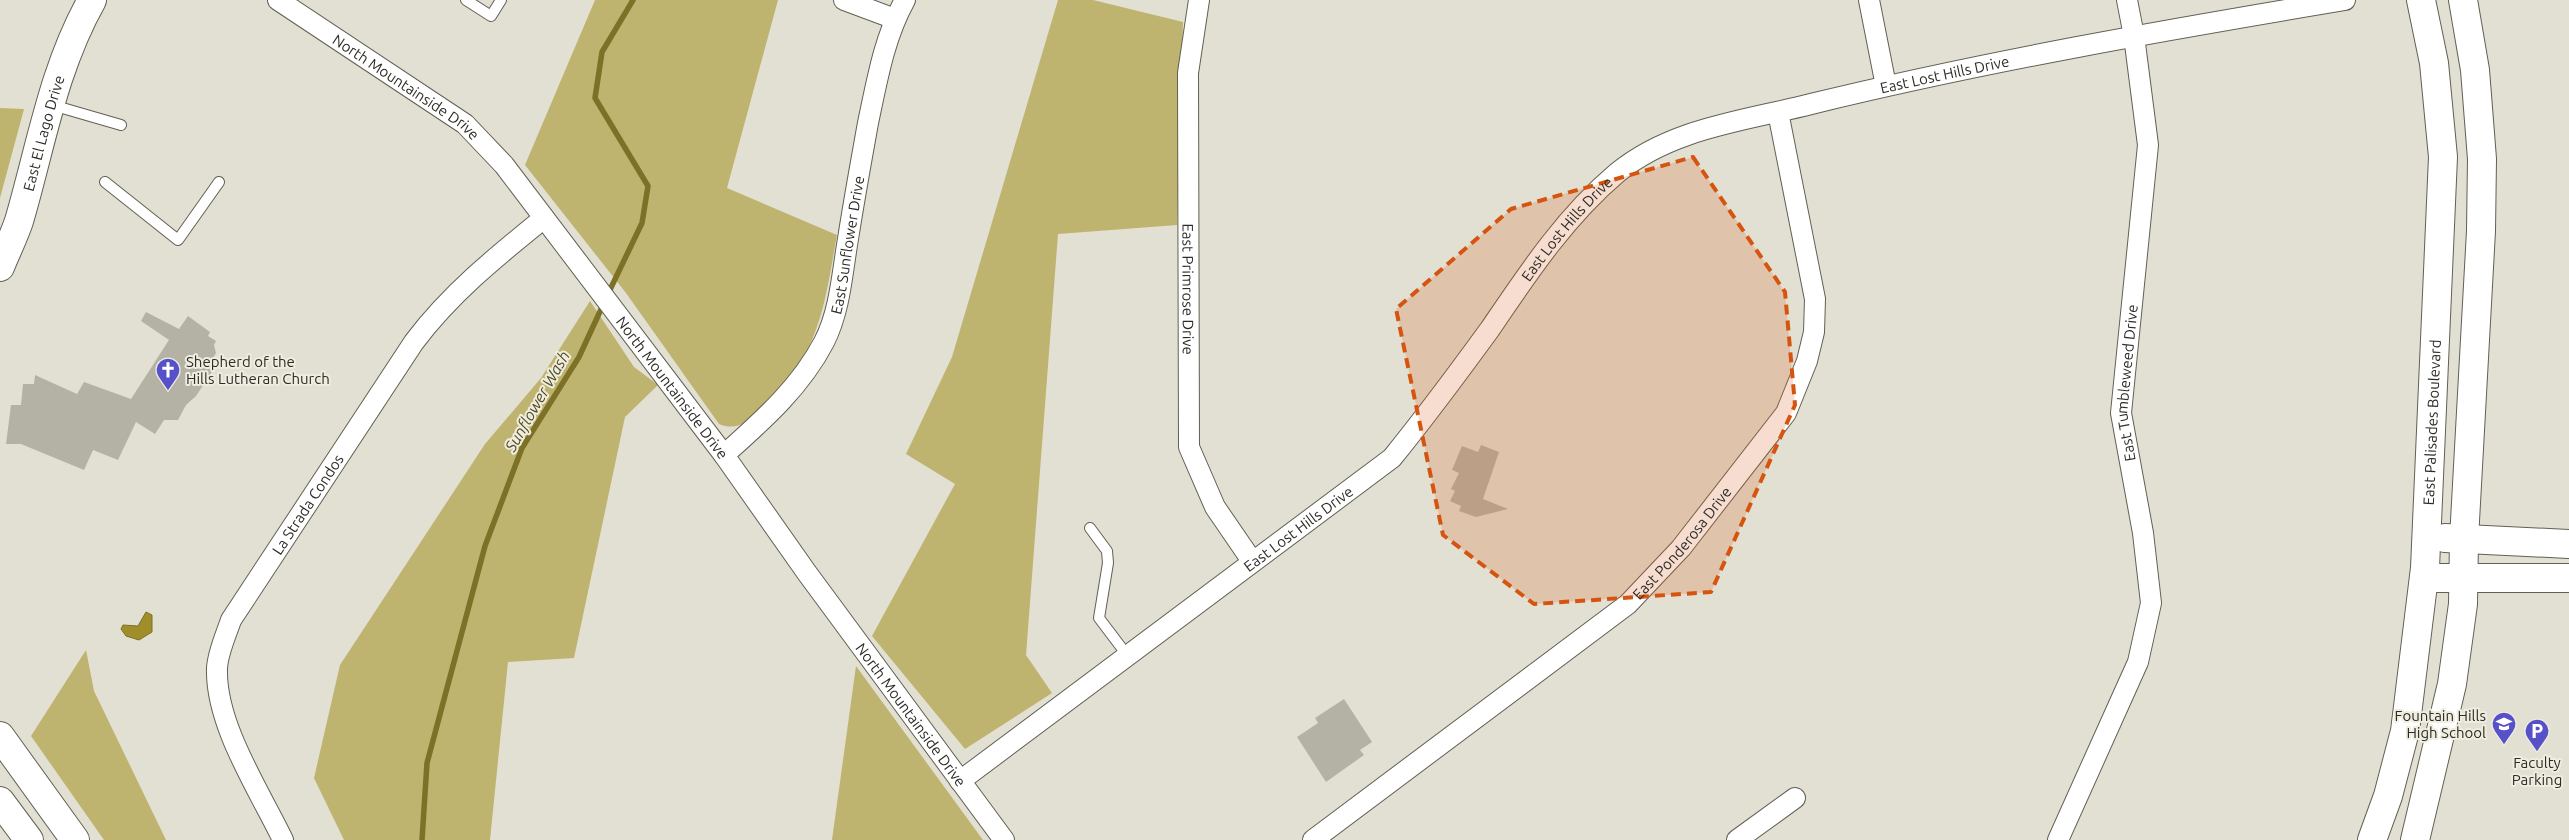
<svg xmlns="http://www.w3.org/2000/svg" width="2569" height="840" viewBox="0 0 2569 840" font-family="Ubuntu,sans-serif">
  <rect width="100%" height="100%" fill="#e2e0d2"/>
  <!-- green -->
  <path fill="#bfb370" d="M 595,0 L 778,0 L 727,188 L 837,235 C 828,283 823,334 792,375 C 784,386 773,396 764,406 C 750,420 738,432 719,424 L 626,293 L 525,165 Z
    M 1058,0 L 1093,0 L 1183,22 L 1177,225 L 1058,234 L 1026,655 L 1052,693 L 965,749 L 872,636 L 955,484 L 906,454 L 952,357 Z
    M 0,108 L 24,109 L 0,198 Z
    M 590,301 L 634,367 L 658,385 L 625,417 L 574,658 L 508,662 L 490,840 L 344,840 L 314,778 L 340,665 L 485,444 L 541,378 Z
    M 86,650 L 94,691 L 166,840 L 104,840 L 31,736 Z
    M 856,666 L 983,840 L 832,840 Z"/>
  <!-- water -->
  <path fill="#9f8e29" stroke="#7d7128" d="M 146,612 L 152,615 L 152,632 L 139,640 L 126,636 L 121,629 L 123,625 L 138,626 Z"/>
  <g fill="none" stroke-linecap="round" stroke-linejoin="round">
    <!-- stream -->
    <path stroke="#7d7128" stroke-width="5.5" d="M 607,296 L 642,223 L 648,186 L 595,98 L 602,52 L 633,0
      M 422,840 L 427,763 L 485,546 L 522,448 L 579,357 L 603,305"/>
  </g>
  <!-- building -->
  <path fill="#b4b2a5" d="M 146,312 L 179,329 L 188,316 L 210,332 L 208,336 L 216,341 L 214,345 L 216,353 L 211,361 L 217,364 L 196,396 L 186,405 L 178,420 L 164,420 L 155,434 L 136,422 L 118,460 L 93,450 L 84,470 L 21,444 L 6,444 L 11,405 L 21,405 L 23,384 L 34,384 L 35,375 L 77,394 L 84,382 L 131,399 L 169,340 L 141,321 Z
    M 1481,445 L 1499,452 L 1483,499 L 1508,509 L 1476,517 L 1459,511 L 1461,506 L 1450,501 L 1455,491 L 1451,489 L 1459,473 L 1452,470 L 1462,446 L 1478,452 Z
    M 1344,699 L 1372,742 L 1360,750 L 1364,755 L 1326,782 L 1297,737 L 1318,723 L 1315,718 Z"/>
  <g fill="none" stroke-linecap="round" stroke-linejoin="round">
    <defs>
      <path id="lane" d="M 466,0 L 491,16 L 501,0
        M 52,105 L 121,125
        M 105,182 L 178,240 L 219,182
        M 1090,528 L 1107,551 L 1108,563 L 1099,618 L 1127,655"/>
      <g id="street">
        <path id="s1" d="M 278,0 L 465,124 L 504,165 L 724,455 L 807,573 L 1004,840"/>
        <path d="M 844,0 L 895,19"/>
        <path id="s2" d="M 1199,0 L 1188,73 L 1189,447 L 1215,507 L 1252,561"/>
        <path d="M 1869,0 L 1886,86"/>
        <path id="s3" d="M 724,455 C 762,421 800,388 824,342 C 840,311 842,274 848,239 C 854,200 861,162 868,123 C 877,81 884,38 905,0"/>
        <path id="s4" d="M 960,781 L 1392,458 C 1426,416 1458,373 1490,329 C 1528,273 1565,217 1617,173 C 1672,128 1744,121 1811,104 C 1987,61 2166,30 2345,0"/>
        <path id="s5" d="M 283,840 C 259,790 215,724 217,668 C 218,652 226,635 231,620 L 414,342 C 451,293 497,256 544,218"/>
        <path id="s6" d="M 1313,840 L 1628,604 L 1681,548 L 1786,413 L 1807,361 L 1814,332 L 1815,299 L 1778,112"/>
        <path d="M 1737,840 L 1795,798"/>
        <path id="s7" d="M 2058,840 L 2138,662 L 2151,603 L 2143,533 L 2121,413 L 2148,145 L 2134,36 L 2127,0"/>
      </g>
      <g id="secondary">
        <path id="s8" d="M 0,267 C 6,252 14,236 19,221 C 41,146 53,69 92,0"/>
        <path d="M 2445,538 L 2569,544"/>
        <path d="M 2424,578 L 2569,578"/>
        <path d="M 0,736 L 75,840"/>
        <path d="M 0,801 L 29,840"/>
        <path id="s9" d="M 2372,840 L 2388,796 L 2405,731 L 2425,568 L 2443,157 L 2434,63 L 2421,0"/>
        <path d="M 2415,840 L 2452,684 L 2463,604 L 2464,539 L 2481,231 L 2482,159 L 2475,70 L 2463,0"/>
      </g>
    </defs>
    <!-- lane casing -->
    <use href="#lane" stroke="#626054" stroke-width="12"/>
    <!-- street casing -->
    <use href="#street" stroke="#626054" stroke-width="22"/>
    <!-- secondary casing -->
    <use href="#secondary" stroke="#626054" stroke-width="30"/>
    <!-- lane -->
    <use href="#lane" stroke="#fff" stroke-width="10"/>
    <!-- street -->
    <use href="#street" stroke="#fff" stroke-width="20"/>
    <!-- secondary -->
    <use href="#secondary" stroke="#fff" stroke-width="28"/>
  </g>
  <!-- marked area -->
  <path fill="#d5540f" fill-opacity="0.2" stroke="#d5540f" stroke-width="4" stroke-dasharray="10 6" stroke-linejoin="round" d="M 1693,157 L 1785,292 L 1795,405 L 1711,592 L 1534,604 L 1443,535 L 1396,309 L 1511,209 Z"/>
  <!-- icons -->
  <defs>
    <symbol id="church-pin" viewBox="-11 -11 22 30"><path d="M0 17L-7.5 6A9.5 9.5 0 1 1 7.5 6Z" fill="#5651c9" stroke="#efeddf"/><path d="M-1.2-6h2.4v3.5h3.3v2.4h-3.3V6h-2.4V-.1h-3.3v-2.4h3.3Z" fill="#fff"/></symbol>
    <symbol id="school-pin" viewBox="-11 -11 22 30"><path d="M0 17L-7.5 6A9.5 9.5 0 1 1 7.5 6Z" fill="#5651c9" stroke="#efeddf"/><path d="M0-5L7-2L0 1L-7-2ZM-4 1L0 2.5L4 1V4Q0 6-4 4Z" fill="#fff"/></symbol>
    <symbol id="parking-pin" viewBox="-11 -11 22 30"><path d="M0 17L-7.5 6A9.5 9.5 0 1 1 7.5 6Z" fill="#5651c9" stroke="#efeddf"/><path d="M-3.5-5.5H1a3.5 3.5 0 0 1 0 7H-1V5.5H-3.5ZM-1-3.4V-.6H.8a1.4 1.4 0 0 0 0-2.8Z" fill="#fff"/></symbol>
  </defs>
  <g fill-rule="evenodd">
    <use href="#church-pin" x="154" y="356" width="28" height="38"/>
    <use href="#school-pin" x="2490" y="710" width="28" height="38"/>
    <use href="#parking-pin" x="2523" y="717" width="28" height="38"/>
  </g>
  <g text-anchor="middle" dominant-baseline="central" stroke-width="4" stroke-linejoin="round" paint-order="stroke">
    <!-- street labels -->
    <g font-size="15" fill="#2d2c27" stroke="#efeddf">
      <text stroke="none"><textPath href="#s4" startOffset="1248">East Lost Hills Drive</textPath></text>
      <text stroke="none"><textPath href="#s1" startOffset="155">North Mountainside Drive</textPath></text>
      <text stroke="none"><textPath href="#s8" startOffset="141">East El Lago Drive</textPath></text>
      <text stroke="none"><textPath href="#s4" startOffset="828">East Lost Hills Drive</textPath></text>
      <text stroke="none"><textPath href="#s3" startOffset="252">East Sunflower Drive</textPath></text>
      <text stroke="none"><textPath href="#s2" startOffset="290">East Primrose Drive</textPath></text>
      <text stroke="none"><textPath href="#s7" startOffset="478">East Tumbleweed Drive</textPath></text>
      <text stroke="none"><textPath href="#s1" startOffset="560">North Mountainside Drive</textPath></text>
      <text stroke="none"><textPath href="#s9" startOffset="424">East Palisades Boulevard</textPath></text>
      <text stroke="none"><textPath href="#s5" startOffset="375">La Strada Condos</textPath></text>
      <text stroke="none"><textPath href="#s4" startOffset="422">East Lost Hills Drive</textPath></text>
      <text stroke="none"><textPath href="#s6" startOffset="475">East Ponderosa Drive</textPath></text>
      <text stroke="none"><textPath href="#s1" startOffset="965">North Mountainside Drive</textPath></text>
    </g>
    <!-- poi labels -->
    <g font-size="15" fill="#2d2c27" stroke="#efeddf" text-anchor="start">
      <text x="186" y="361">Shepherd of the<tspan x="186" dy="17">Hills Lutheran Church</tspan></text>
      <text x="2486" y="715" text-anchor="end">Fountain Hills<tspan x="2486" dy="17">High School</tspan></text>
      <text x="2537" y="762" text-anchor="middle">Faculty<tspan x="2537" dy="17">Parking</tspan></text>
    </g>
    <!-- water labels -->
    <g font-size="16" font-style="italic" fill="#534c23" stroke="#efeddf">
      <text transform="translate(537 401) rotate(-60)">Sunflower Wash</text>
    </g>
  </g>
</svg>
